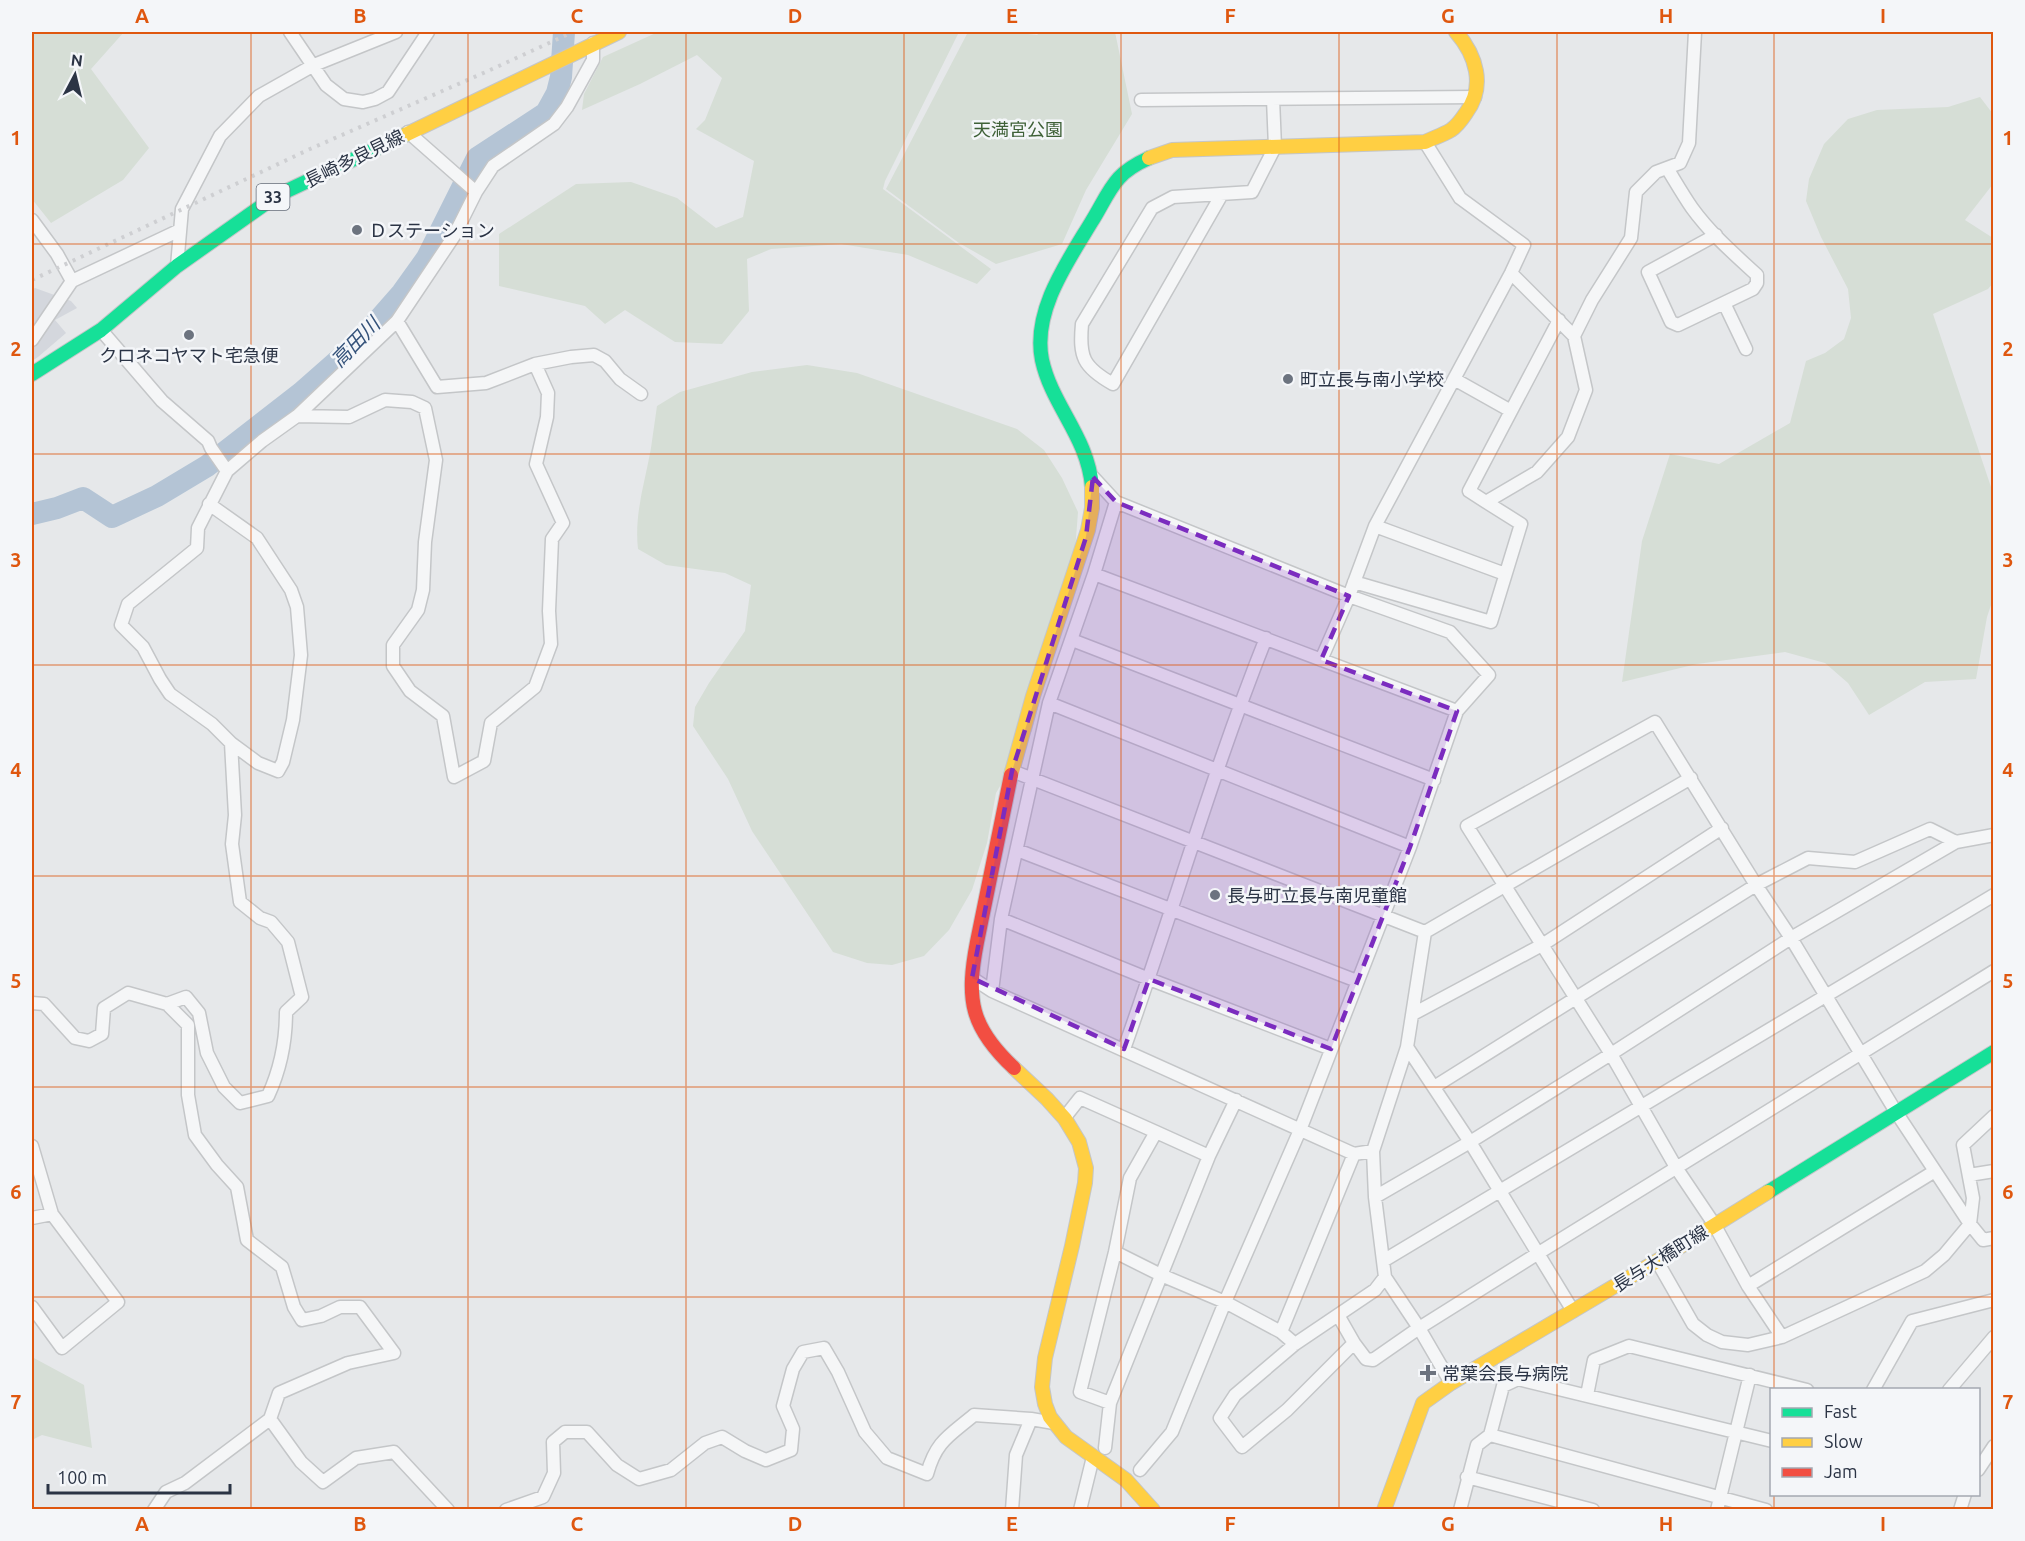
<svg xmlns="http://www.w3.org/2000/svg" width="2025" height="1541" viewBox="0 0 2025 1541" font-family="Ubuntu,'Noto Sans JP',sans-serif">
  <rect width="100%" height="100%" fill="#e6e8ea"/>
  <!-- built -->
  <path fill="#d4d7dd" d="M 35,288 L 71,301 L 77,308 L 55,320 L 66,333 L 38,357 L 32,361 L 32,290 Z"/>
  <!-- green -->
  <path fill="#d6ded6" d="M 32,32 L 124,32 L 91,69 L 149,148 L 123,180 L 51,223 L 32,199 Z
    M 658,32 L 959,32 L 885,181 L 883,189 L 991,269 L 977,284 L 908,255 L 841,244 L 771,249 L 747,259 L 749,311 L 722,344 L 675,342 L 625,310 L 605,324 L 585,306 L 499,286 L 499,234 L 576,184 L 631,182 L 677,198 L 716,228 L 743,217 L 754,161 L 696,129 L 705,120 L 722,78 L 697,55 L 640,84 L 582,110 L 584,94 L 603,57 Z
    M 968,32 L 1010,32 L 1037,35 L 1041,32 L 1115,32 L 1132,114 L 1086,190 L 1062,244 L 996,264 L 959,243 L 886,189 Z
    M 1980,97 L 1993,114 L 1993,184 L 1965,220 L 1993,238 L 1993,283 L 1988,289 L 1933,314 L 1993,493 L 1993,599 L 1987,617 L 1976,679 L 1925,682 L 1869,715 L 1848,683 L 1825,663 L 1785,652 L 1697,664 L 1622,682 L 1642,541 L 1670,454 L 1719,464 L 1790,423 L 1806,361 L 1825,353 L 1844,339 L 1851,318 L 1848,289 L 1821,237 L 1806,201 L 1809,179 L 1824,144 L 1848,119 L 1877,110 L 1948,107 Z
    M 807,365 L 857,373 L 1017,429 L 1044,450 L 1062,478 L 1078,512 L 1074,564 L 1032,731 L 996,793 L 987,843 L 972,890 L 949,930 L 924,956 L 892,965 L 867,963 L 833,952 L 752,831 L 728,779 L 693,726 L 695,707 L 709,683 L 745,631 L 751,585 L 725,573 L 666,565 L 638,549 C 634,514 645,482 651,448 C 653,434 655,420 657,406 L 680,392 L 752,372 Z
    M 32,1357 L 84,1385 L 92,1448 L 42,1435 L 32,1440 Z"/>
  <g fill="none" stroke-linecap="round" stroke-linejoin="round">
    <!-- river -->
    <path stroke="#b4c4d5" stroke-width="22" d="M 32,514 L 57,508 L 83,498 L 112,517 L 157,496 L 207,466 L 301,393 L 359,342 L 402,293 L 427,258 L 477,158 L 546,113 L 557,93 L 561,77 L 564,32"/>
    <defs>
      <path id="street" d="M 290,32 L 326,85 L 344,99 L 363,102 L 375,99 L 388,92 L 428,32
        M 1141,100 L 1475,97
        M 408,132 L 476,192
        M 1667,168 C 1675,181 1683,195 1692,208 C 1710,233 1734,254 1757,275 L 1757,283 L 1753,289 L 1678,325 L 1671,322 L 1648,272 L 1716,235
        M 1222,194 L 1113,384 C 1083,367 1079,357 1082,324 L 1152,208 L 1173,197 L 1252,192 L 1275,147 L 1273,99
        M 32,220 L 57,254 L 72,281
        M 177,266 L 182,209 L 220,136 L 259,96 L 314,65 L 396,32
        M 1724,303 L 1746,349
        M 397,321 L 437,387 L 486,383 L 535,364 L 571,357 L 594,355 L 605,361 L 620,379 L 641,394
        M 101,330 L 162,401 L 208,441 L 211,448 L 227,471
        M 1574,336 L 1592,300 L 1631,238 L 1636,192 L 1656,172 L 1680,163 L 1689,143 L 1695,32
        M 32,340 L 72,281 L 180,230
        M 1454,379 L 1511,411
        M 297,416 L 397,321 L 454,236 L 476,192 L 493,166 L 554,124 L 567,107 L 593,60 L 593,43
        M 1093,477 L 1116,502 L 1349,596 L 1450,632 L 1489,675 L 1457,711 L 1410,847 L 1300,1130 L 1225,1302 L 1172,1432 L 1140,1470
        M 1486,502 L 1469,491 L 1559,320
        M 209,504 L 257,538 L 291,590 L 297,607 L 301,655 L 293,720 L 283,762 L 278,771 L 258,763 L 231,743 L 212,724 L 170,694 L 160,679 L 143,647 L 121,625 L 128,604 L 197,548 L 198,528 L 227,471 L 262,441 L 297,416 L 349,417 L 385,400 L 412,402 L 425,408 L 436,460 L 425,542 L 423,590 L 418,610 L 393,645 L 393,666 L 410,691 L 443,716 L 454,777 L 484,761 L 491,723 L 535,687 L 551,644 L 549,611 L 552,539 L 563,523 L 536,464 L 547,417 L 548,393 L 535,364
        M 1375,526 L 1505,574
        M 1094,574 L 1457,711
        M 1354,582 L 1491,622 L 1521,524 L 1486,502 L 1537,472 L 1568,437 L 1586,390 L 1574,336 L 1511,273
        M 1072,640 L 1434,780
        M 1321,660 L 1349,596 L 1375,526 L 1511,273 L 1524,245 L 1460,198 L 1425,142
        M 1049,703 L 1410,847
        M 1012,771 L 1425,932 L 1407,1047 L 1373,1151 L 1375,1197 L 1385,1277 L 1419,1328 L 1451,1383
        M 1017,850 L 1357,981
        M 1001,919 L 1149,979 L 1331,1049
        M 1425,932 L 1691,778
        M 972,978 L 992,991 L 1354,1154 L 1373,1151
        M 992,991 L 1001,919 L 1049,703 L 1094,574 L 1116,502
        M 32,1003 L 44,1004 L 75,1038 L 89,1041 L 102,1034 L 104,1008 L 128,993 L 167,1004 L 186,997 L 199,1013 L 207,1053 L 224,1087 L 240,1103 L 268,1096 C 281,1068 286,1042 286,1012 L 302,997 L 288,942 L 271,922 L 260,918 L 240,902 L 232,844 L 235,815 L 231,743
        M 1413,1014 L 1542,945 L 1722,828
        M 1407,1047 L 1470,1142 L 1573,1311
        M 1124,1049 C 1173,912 1212,773 1266,638
        M 1434,1087 L 1756,885 L 1808,858 L 1855,862 L 1930,829 L 1956,842
        M 1065,1117 L 1080,1098 L 1156,1132
        M 32,1146 L 52,1214 L 118,1302 L 62,1348 L 32,1307
        M 1969,1175 L 1994,1171
        M 1375,1197 L 1470,1142 L 1611,1054 L 1791,938 L 1956,842 L 1994,835
        M 32,1218 L 52,1214
        M 1115,1252 L 1161,1275 L 1225,1302 L 1281,1332
        M 1383,1261 L 1994,895
        M 1657,1261 L 1693,1324 L 1707,1335 L 1722,1342 L 1748,1345 L 1782,1337 L 1925,1271 L 1944,1255 L 1970,1224 L 1973,1198 L 1963,1145 L 1994,1116
        M 1748,1286 L 1935,1171
        M 1338,1315 L 1354,1343 L 1287,1410 L 1242,1447 L 1220,1418 L 1235,1395 L 1295,1344 L 1375,1290 L 1385,1277
        M 1782,1337 L 1748,1286 L 1714,1224 L 1677,1169 L 1611,1054 L 1467,826 L 1655,722 L 1756,885 L 1791,938 L 1896,1112 L 1970,1224 L 1983,1240 L 1994,1238
        M 1354,1343 L 1366,1359 L 1373,1360 L 1419,1328 L 1537,1254 L 1994,971
        M 1295,1344 L 1281,1332 L 1354,1154
        M 1873,1390 L 1912,1321 L 1994,1300
        M 1949,1390 L 1994,1337
        M 1587,1395 L 1594,1360 L 1629,1346 L 1807,1390
        M 1110,1403 L 1080,1392 L 1115,1252 L 1130,1178 L 1156,1132 L 1209,1156
        M 270,1419 L 301,1462 L 323,1482 L 356,1458 L 394,1452 L 448,1510
        M 1490,1435 L 1766,1510
        M 1105,1448 L 1110,1403 L 1209,1156 L 1236,1100
        M 1978,1470 L 1994,1446
        M 1467,1477 L 1593,1510
        M 154,1510 L 166,1492 L 185,1483 L 270,1419 L 279,1393 L 348,1363 L 394,1353 L 360,1307 L 340,1307 L 321,1316 L 302,1320 L 294,1307 L 282,1267 L 247,1240 L 237,1187 L 217,1165 L 195,1135 L 188,1095 L 188,1025 L 167,1004
        M 506,1510 L 543,1497 L 554,1473 L 553,1442 L 565,1432 L 587,1432 L 617,1465 L 639,1479 L 671,1470 L 705,1443 L 722,1437 L 745,1451 L 766,1460 L 791,1450 L 793,1429 L 783,1406 L 793,1369 L 803,1352 L 824,1348 L 838,1372 L 865,1432 L 887,1458 L 927,1474 C 936,1441 949,1436 974,1415 L 1031,1419 L 1054,1423
        M 1012,1510 L 1016,1455 L 1031,1419
        M 1080,1510 L 1093,1457
        M 1460,1510 L 1477,1445 L 1490,1435 L 1503,1386 L 1518,1379 L 1772,1441
        M 1717,1510 L 1750,1375
        M 1960,1510 L 1965,1494"/>
      <path id="fast" d="M 32,374 L 101,330 L 177,266 L 276,196 L 405,135
        M 1092,487 C 1088,437 1052,406 1042,360 C 1032,311 1068,261 1092,221 C 1101,207 1108,190 1119,178 C 1127,169 1138,163 1149,158
        M 1768,1192 L 1994,1052"/>
      <path id="slow" d="M 405,135 L 619,32
        M 1149,158 L 1172,150 L 1425,142 C 1433,138 1443,135 1451,130 C 1457,126 1462,119 1466,113 C 1486,86 1476,55 1456,32
        M 1011,775 L 1033,696 L 1088,530 L 1092,508 L 1092,487
        M 1014,1068 L 1047,1099 L 1065,1119 L 1079,1142 L 1086,1168 L 1085,1183 L 1072,1246 L 1045,1358 L 1042,1387 L 1045,1404 L 1050,1417 L 1066,1437 L 1126,1480 L 1153,1510
        M 1384,1510 L 1423,1403 L 1451,1383 L 1657,1261 L 1768,1192"/>
      <path id="jam" d="M 1011,775 L 977,942 C 966,999 970,1027 1014,1068"/>
    </defs>
    <!-- street casing -->
    <use href="#street" stroke="#c4c6c8" stroke-width="15"/>
    <!-- fast casing -->
    <use href="#fast" stroke="#c4c6c8" stroke-width="16"/>
    <!-- slow casing -->
    <use href="#slow" stroke="#c4c6c8" stroke-width="16"/>
    <!-- jam casing -->
    <use href="#jam" stroke="#c4c6c8" stroke-width="16"/>
    <!-- street -->
    <use href="#street" stroke="#f5f6f7" stroke-width="12"/>
    <!-- fast -->
    <use href="#fast" stroke="#16e098" stroke-width="14"/>
    <!-- slow -->
    <use href="#slow" stroke="#ffcf43" stroke-width="14"/>
    <!-- jam -->
    <use href="#jam" stroke="#f24e42" stroke-width="14"/>
    <!-- rail -->
    <path stroke="#cecfd2" stroke-width="4" stroke-dasharray="3 6" stroke-linecap="butt" d="M 32,280 L 310,149 L 488,71 L 573,32"/>
  </g>
  <!-- marked area -->
  <path fill="#7b2cbf" fill-opacity="0.2" stroke="#7b2cbf" stroke-width="4.5" stroke-dasharray="12 8" stroke-linejoin="round" d="M 1093,477 L 1116,502 L 1349,596 L 1321,660 L 1457,711 L 1410,847 L 1331,1049 L 1149,979 L 1124,1049 L 972,978 L 1012,771 L 1086,537 Z"/>
  <!-- grid -->
  <path fill="none" stroke="#df570f" stroke-width="1.5" stroke-opacity="0.55" d="M 251,32 L 251,1510M 468,32 L 468,1510M 686,32 L 686,1510M 904,32 L 904,1510M 1121,32 L 1121,1510M 1339,32 L 1339,1510M 1557,32 L 1557,1510M 1774,32 L 1774,1390M 32,244 L 1994,244M 32,454 L 1994,454M 32,665 L 1994,665M 32,876 L 1994,876M 32,1087 L 1994,1087M 32,1297 L 1994,1297M 1774,1494 L 1774,1510"/>
  <!-- markers -->
  <g fill="#6c737f" stroke="#f4f6f9" stroke-width="2">
    <circle cx="357" cy="230" r="6"/>
    <circle cx="189" cy="335" r="6"/>
    <circle cx="1288" cy="379" r="6"/>
    <circle cx="1215" cy="895" r="6"/>
    <path d="M1425 1364h6v6h6v6h-6v6h-6v-6h-6v-6h6z"/>
  </g>
  <g text-anchor="middle" dominant-baseline="central" stroke-width="5" stroke-linejoin="round" paint-order="stroke">
    <!-- shield labels -->
    <rect fill="#f4f6f9" stroke="#676e7b" stroke-width="1.5" x="256.5" y="184" width="33" height="26" rx="4.5"/>
    <g font-size="16" font-weight="bold" fill="#2b3445">
      <text x="273" y="197">33</text>
    </g>
    <!-- park labels -->
    <g font-size="18" fill="#3f6138" stroke="#f4f6f9">
      <text x="1018" y="129">天満宮公園</text>
    </g>
    <!-- street labels -->
    <g font-size="18" fill="#2b3445" stroke="#f4f6f9">
      <text transform="translate(354 158) rotate(-26)">長崎多良見線</text>
      <text transform="translate(1660 1258) rotate(-32)">長与大橋町線</text>
    </g>
    <!-- poi labels -->
    <g font-size="18" fill="#2b3445" stroke="#f4f6f9" text-anchor="start">
      <text x="369" y="230">Ｄステーション</text>
      <text x="189" y="355" text-anchor="middle">クロネコヤマト宅急便</text>
      <text x="1300" y="379">町立長与南小学校</text>
      <text x="1227" y="895">長与町立長与南児童館</text>
      <text x="1442" y="1373">常葉会長与病院</text>
    </g>
    <!-- water labels -->
    <g font-size="20" font-style="italic" fill="#34527a" stroke="#f4f6f9">
      <text transform="translate(355 342) rotate(-46)">高田川</text>
    </g>
  </g>
  <!-- border -->
  <rect width="2025" height="1541" fill="none" stroke="#f4f6f9" stroke-width="66"/>
  <!-- legend -->
  <rect x="1770" y="1388" width="210" height="108" fill="#f4f6f9" stroke="#a4a8b1" stroke-width="1.5"/>
  <rect x="1782" y="1408" width="30" height="9" fill="#16e098" stroke="#a4a8b1" stroke-width="1.5"/>
  <text x="1824" y="1418" font-size="18" fill="#2b3445">Fast</text>
  <rect x="1782" y="1438" width="30" height="9" fill="#ffcf43" stroke="#a4a8b1" stroke-width="1.5"/>
  <text x="1824" y="1448" font-size="18" fill="#2b3445">Slow</text>
  <rect x="1782" y="1468" width="30" height="9" fill="#f24e42" stroke="#a4a8b1" stroke-width="1.5"/>
  <text x="1824" y="1478" font-size="18" fill="#2b3445">Jam</text>
  <!-- north arrow -->
  <g transform="translate(75 75) rotate(7)" stroke="#f4f6f9" stroke-width="4.5" paint-order="stroke">
  <path d="M0-4.5L10 22L0 15L-10 22Z" fill="#2b3445"/>
  <text y="-9" font-size="16" font-weight="bold" text-anchor="middle" fill="#2b3445">N</text>
  </g>
  <!-- scale -->
  <path d="M48 1484v9h182v-9" fill="none" stroke="#2b3445" stroke-width="3"/>
  <text x="57" y="1484" font-size="18" fill="#2b3445" stroke="#f4f6f9" stroke-width="4.5" paint-order="stroke">100 m</text>
  <rect x="33" y="33" width="1959" height="1475" fill="none" stroke="#df570f" stroke-width="2"/>
  <g font-size="20" text-anchor="middle" font-weight="bold" fill="#df570f">
    <text x="142" y="23">A</text>
    <text x="360" y="23">B</text>
    <text x="577" y="23">C</text>
    <text x="795" y="23">D</text>
    <text x="1012" y="23">E</text>
    <text x="1230" y="23">F</text>
    <text x="1448" y="23">G</text>
    <text x="1666" y="23">H</text>
    <text x="1883" y="23">I</text>
    <text x="16" y="145">1</text>
    <text x="2008" y="145">1</text>
    <text x="16" y="356">2</text>
    <text x="2008" y="356">2</text>
    <text x="16" y="567">3</text>
    <text x="2008" y="567">3</text>
    <text x="16" y="777">4</text>
    <text x="2008" y="777">4</text>
    <text x="16" y="988">5</text>
    <text x="2008" y="988">5</text>
    <text x="16" y="1199">6</text>
    <text x="2008" y="1199">6</text>
    <text x="16" y="1409">7</text>
    <text x="2008" y="1409">7</text>
    <text x="142" y="1531">A</text>
    <text x="360" y="1531">B</text>
    <text x="577" y="1531">C</text>
    <text x="795" y="1531">D</text>
    <text x="1012" y="1531">E</text>
    <text x="1230" y="1531">F</text>
    <text x="1448" y="1531">G</text>
    <text x="1666" y="1531">H</text>
    <text x="1883" y="1531">I</text>
  </g>
</svg>
